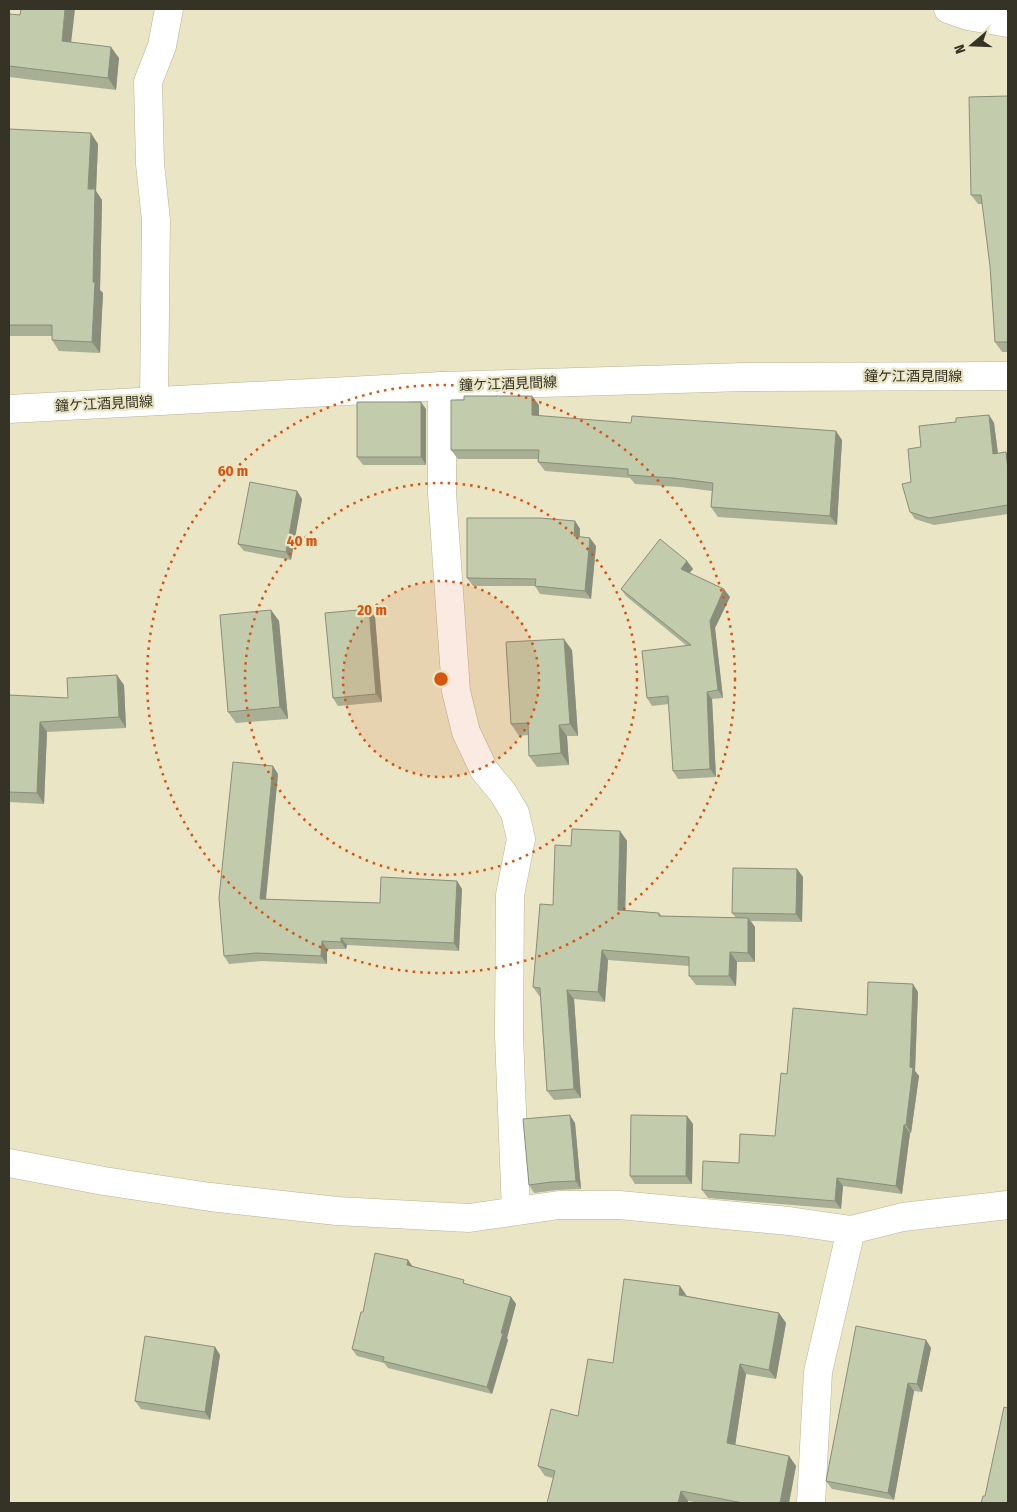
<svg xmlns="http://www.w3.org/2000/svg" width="1017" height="1512" viewBox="0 0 1017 1512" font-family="'Fira Sans Condensed','Noto Sans JP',sans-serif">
  <rect width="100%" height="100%" fill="#eae5c5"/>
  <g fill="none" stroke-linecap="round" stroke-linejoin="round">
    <defs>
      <path id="street" d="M 948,9 L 968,16 L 1008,23
        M 442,386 L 442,493 L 456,691 L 466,732 L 484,770 L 503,793 L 515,813 L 521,839 L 510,895 L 509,1036 L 516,1211
        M 154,401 L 156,220 L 150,164 L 148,82 L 162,46 L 169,9
        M 9,1163 L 104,1181 L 210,1197 L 337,1211 L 469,1218 L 559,1205 L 619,1205 L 789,1221 L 851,1230 L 903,1217 L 1008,1205
        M 811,1503 L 818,1372 L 851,1230"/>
      <path id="secondary" d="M 9,409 L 442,386 L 745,377 L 1008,376"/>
    </defs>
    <!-- street casing -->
    <use href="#street" stroke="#b9b496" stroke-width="29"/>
    <!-- secondary casing -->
    <use href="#secondary" stroke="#b9b496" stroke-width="29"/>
    <!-- street -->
    <use href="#street" stroke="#fff" stroke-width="28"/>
    <!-- secondary -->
    <use href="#secondary" stroke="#fff" stroke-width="28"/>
  </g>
  <!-- wall -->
  <path fill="#a8af95" d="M 9,14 L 71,42 L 119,58 L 116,90 L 9,77 Z
    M 1008,96 L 1008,352 L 1002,352 L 995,342 L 990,266 L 983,204 L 978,204 L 971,195 Z
    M 9,129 L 98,144 L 96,191 L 102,200 L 100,290 L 103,293 L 100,353 L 59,351 L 52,340 L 52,336 L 9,336 Z
    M 464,400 L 539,405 L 539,416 L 842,440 L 837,525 L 718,517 L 711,507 L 712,491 L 680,487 L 635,484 L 630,478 L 545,471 L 538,462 L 539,459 L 458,459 L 451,450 Z
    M 426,409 L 426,465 L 363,465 L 357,457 Z
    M 989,415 L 994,423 L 998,454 L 1006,452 L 1008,456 L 1008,514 L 934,525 L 915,519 L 910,512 L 911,482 L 921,447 L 956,422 Z
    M 297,491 L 302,499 L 291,560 L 244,551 L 238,544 Z
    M 575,521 L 580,529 L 580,537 L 596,546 L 591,599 L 540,594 L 535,586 L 473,586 L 467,578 Z
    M 687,561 L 693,569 L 689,573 L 730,597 L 715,628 L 723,698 L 712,699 L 716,777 L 678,779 L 673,771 L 669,704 L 652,706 L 647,698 L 687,646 L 626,596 L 621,589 Z
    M 271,610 L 279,621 L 288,719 L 236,723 L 228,712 Z
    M 375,617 L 382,702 L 338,706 L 333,698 Z
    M 572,650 L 578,736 L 567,736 L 569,765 L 537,767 L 529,756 L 528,735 L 519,736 L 511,724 Z
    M 124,685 L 126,728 L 47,732 L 44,804 L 9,802 L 9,695 L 68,698 Z
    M 278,774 L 266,900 L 380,903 L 457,881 L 462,889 L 459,951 L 347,945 L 346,949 L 327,949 L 327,964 L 262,961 L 229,964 L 224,956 Z
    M 620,831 L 627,841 L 625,910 L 659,913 L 662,916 L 736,918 L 732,913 L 797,869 L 803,877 L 802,922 L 751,921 L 755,927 L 755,962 L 737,962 L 736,986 L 696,985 L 689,976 L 689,966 L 608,960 L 605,1002 L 574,999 L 581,1098 L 554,1100 L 547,1091 L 540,997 L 533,987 L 553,905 L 571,846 Z
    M 918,992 L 915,1071 L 919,1076 L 911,1133 L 910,1133 L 902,1194 L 843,1186 L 841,1209 L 708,1198 L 702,1190 L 775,1136 L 787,1074 L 867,1015 Z
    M 687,1116 L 693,1124 L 692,1184 L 635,1184 L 630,1176 Z
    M 575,1123 L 581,1189 L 557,1190 L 534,1193 L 529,1185 Z
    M 408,1260 L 412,1266 L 467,1285 L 511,1297 L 516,1304 L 507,1338 L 508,1340 L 492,1394 L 388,1368 L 384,1363 L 357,1356 L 352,1349 Z
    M 687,1296 L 779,1313 L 786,1323 L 776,1379 L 746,1374 L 735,1445 L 789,1456 L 796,1466 L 789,1503 L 700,1503 L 553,1478 L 545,1476 L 538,1466 L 578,1416 L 613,1363 Z
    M 926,1340 L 931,1348 L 922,1392 L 914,1391 L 894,1500 L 832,1489 L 826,1481 Z
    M 215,1347 L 220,1355 L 210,1420 L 141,1409 L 135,1401 Z"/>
  <!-- shaded-wall -->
  <path fill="#888e79" d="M 65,9 L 75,9 L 70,52 L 62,41 Z
    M 111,47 L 119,58 L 116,90 L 108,78 Z
    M 91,133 L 98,144 L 96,191 L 102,200 L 100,290 L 103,293 L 100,353 L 92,342 L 93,282 L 88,189 Z
    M 532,396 L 539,405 L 539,425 L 532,415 Z
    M 421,402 L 426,409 L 426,465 L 421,457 Z
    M 989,415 L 994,423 L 999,462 L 993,454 Z
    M 836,431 L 842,440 L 837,525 L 830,516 Z
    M 1006,452 L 1008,456 L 1008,470 Z
    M 297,491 L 302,499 L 291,560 L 286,552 Z
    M 575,521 L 580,529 L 579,544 L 574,536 Z
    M 590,538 L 596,546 L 591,599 L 585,591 Z
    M 687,561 L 693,569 L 686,577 L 681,569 Z
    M 724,589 L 730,597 L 715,628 L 723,698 L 718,690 L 710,621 Z
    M 369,609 L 375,617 L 382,702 L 376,694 Z
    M 271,610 L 279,621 L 288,719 L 280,707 Z
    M 564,639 L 572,650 L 578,736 L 570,724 Z
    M 117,675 L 124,685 L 126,728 L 119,717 Z
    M 707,692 L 712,699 L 716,777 L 710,769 Z
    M 40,722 L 47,732 L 44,804 L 37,793 Z
    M 559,725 L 567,736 L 569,765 L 561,753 Z
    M 273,766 L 278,774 L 265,907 L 260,899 Z
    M 620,831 L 627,841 L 625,919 L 618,910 Z
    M 797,869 L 803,877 L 802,922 L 796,914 Z
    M 457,881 L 462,889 L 459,951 L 454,943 Z
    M 748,918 L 755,927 L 755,962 L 748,953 Z
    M 341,938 L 347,945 L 346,949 L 341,942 Z
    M 322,941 L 327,949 L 327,964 L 321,956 Z
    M 602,950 L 608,960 L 605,1002 L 598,992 Z
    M 730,952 L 737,962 L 736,986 L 729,976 Z
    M 913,984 L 918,992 L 915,1071 L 919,1076 L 911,1133 L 906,1125 L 910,1067 Z
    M 567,990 L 574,999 L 581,1098 L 574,1089 Z
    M 570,1115 L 575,1123 L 581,1189 L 576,1181 Z
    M 687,1116 L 693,1124 L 692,1184 L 686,1176 Z
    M 904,1125 L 910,1133 L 902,1194 L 896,1186 Z
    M 837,1178 L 843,1186 L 841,1209 L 835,1201 Z
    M 408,1260 L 413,1267 L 407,1265 Z
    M 680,1286 L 687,1296 L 679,1295 Z
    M 511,1297 L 516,1304 L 507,1338 L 508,1340 L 492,1394 L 487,1387 Z
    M 779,1313 L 786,1323 L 776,1379 L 769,1370 Z
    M 926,1340 L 931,1348 L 922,1392 L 917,1384 Z
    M 215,1347 L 220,1355 L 210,1420 L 205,1412 Z
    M 740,1364 L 746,1374 L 734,1453 L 727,1443 Z
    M 908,1383 L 914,1391 L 894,1500 L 888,1493 Z
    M 789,1456 L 796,1466 L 789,1503 L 780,1503 Z
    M 681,1491 L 688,1501 L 688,1503 L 678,1503 Z"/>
  <!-- building -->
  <path fill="#c3cbad" stroke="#888e79" d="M 21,9 L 65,9 L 62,41 L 111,47 L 108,78 L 9,66 L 9,14 L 20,15 Z
    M 1008,96 L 1008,342 L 995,342 L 990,266 L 981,195 L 971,195 L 969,97 Z
    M 9,129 L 91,133 L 88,189 L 95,189 L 93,282 L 95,282 L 92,342 L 52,340 L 52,325 L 9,325 Z
    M 464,396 L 532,396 L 532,415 L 631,423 L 632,416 L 836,431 L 830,516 L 711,507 L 713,483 L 673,478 L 628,475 L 628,469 L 538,462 L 539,450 L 451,450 L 451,400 L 464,400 Z
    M 357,402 L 421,402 L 421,457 L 357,457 Z
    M 989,415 L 993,454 L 1006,452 L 1008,470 L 1008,505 L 929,518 L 910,512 L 902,484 L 911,482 L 908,449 L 921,447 L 919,426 L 956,422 L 956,418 Z
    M 250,482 L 297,491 L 286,552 L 238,544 Z
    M 467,518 L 540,518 L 575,521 L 574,536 L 590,538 L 585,591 L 535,586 L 536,579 L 467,578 Z
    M 660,539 L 687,561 L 681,569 L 724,589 L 710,621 L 718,690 L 707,692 L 710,769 L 673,771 L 668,696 L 647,698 L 642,651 L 691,645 L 621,589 Z
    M 369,609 L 376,694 L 333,698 L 325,613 Z
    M 271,610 L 280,707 L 228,712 L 220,615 Z
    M 564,639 L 570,724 L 559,725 L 561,753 L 529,756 L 528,723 L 511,724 L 506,642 Z
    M 117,675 L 119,717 L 40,722 L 37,793 L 9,792 L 9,695 L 68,698 L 67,678 Z
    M 233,762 L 273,766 L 260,899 L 380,903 L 381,877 L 457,881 L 454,943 L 341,938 L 341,942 L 322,941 L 321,956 L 256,953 L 224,956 L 219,898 Z
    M 572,829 L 620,831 L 618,910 L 659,913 L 659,916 L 748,918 L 748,953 L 730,952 L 729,976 L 689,976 L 689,957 L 602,950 L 598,992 L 567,990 L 574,1089 L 547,1091 L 540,988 L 533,987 L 540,904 L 553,905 L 555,845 L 571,846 Z
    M 733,868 L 797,869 L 796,914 L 732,913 Z
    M 868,982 L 913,984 L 910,1067 L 913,1068 L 906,1125 L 904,1125 L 896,1186 L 837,1178 L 835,1201 L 702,1190 L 703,1161 L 739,1163 L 740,1134 L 775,1136 L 781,1073 L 787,1074 L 793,1008 L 867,1015 Z
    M 570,1115 L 576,1181 L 551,1182 L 529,1185 L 523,1119 Z
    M 631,1115 L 687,1116 L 686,1176 L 630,1176 Z
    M 375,1253 L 408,1260 L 407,1265 L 464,1280 L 463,1283 L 511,1297 L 501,1333 L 503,1333 L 487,1387 L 383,1361 L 384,1357 L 352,1349 L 361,1312 L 363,1312 Z
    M 624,1279 L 680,1286 L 679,1295 L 779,1313 L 769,1370 L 740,1364 L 727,1443 L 789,1456 L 780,1503 L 743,1503 L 681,1491 L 678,1503 L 547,1503 L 555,1471 L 538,1466 L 551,1409 L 578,1416 L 588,1359 L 613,1363 Z
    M 856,1326 L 926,1340 L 917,1384 L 908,1383 L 888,1493 L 826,1481 Z
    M 145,1336 L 215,1347 L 205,1412 L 135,1401 Z
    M 1004,1407 L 1008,1408 L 1008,1503 L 981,1503 L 983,1496 L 985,1496 Z"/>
  <!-- distance rings -->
  <circle cx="441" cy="679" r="98" fill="#d6550f" fill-opacity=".12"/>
  <g fill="none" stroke="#d6550f" stroke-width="2.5" stroke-dasharray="2.5 5">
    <circle cx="441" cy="679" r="98"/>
    <circle cx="441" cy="679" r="196"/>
    <circle cx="441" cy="679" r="294"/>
  </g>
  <g text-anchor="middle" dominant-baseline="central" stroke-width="4.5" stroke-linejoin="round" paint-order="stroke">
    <!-- street labels -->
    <g font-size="14" fill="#353326" stroke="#eae5c5">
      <text x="913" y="376">鐘ケ江酒見間線</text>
      <text transform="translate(508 384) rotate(-2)">鐘ケ江酒見間線</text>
      <text transform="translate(104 404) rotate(-3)">鐘ケ江酒見間線</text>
    </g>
  </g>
  <circle cx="441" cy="679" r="8" fill="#d6550f" stroke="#eae5c5" stroke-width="2.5"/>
  <g font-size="15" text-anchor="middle" font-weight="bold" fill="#d6550f" stroke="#eae5c5" stroke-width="4.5" stroke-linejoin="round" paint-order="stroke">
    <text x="233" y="476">60 m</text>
    <text x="302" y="546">40 m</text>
    <text x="372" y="615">20 m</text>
  </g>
  <!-- border -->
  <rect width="1017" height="1512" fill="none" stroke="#353326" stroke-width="20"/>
  <!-- north arrow -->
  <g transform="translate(972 45) rotate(251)" stroke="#eae5c5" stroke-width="4" paint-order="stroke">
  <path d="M0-4L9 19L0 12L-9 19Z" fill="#353326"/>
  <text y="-8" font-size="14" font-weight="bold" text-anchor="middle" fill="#353326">N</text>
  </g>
</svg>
